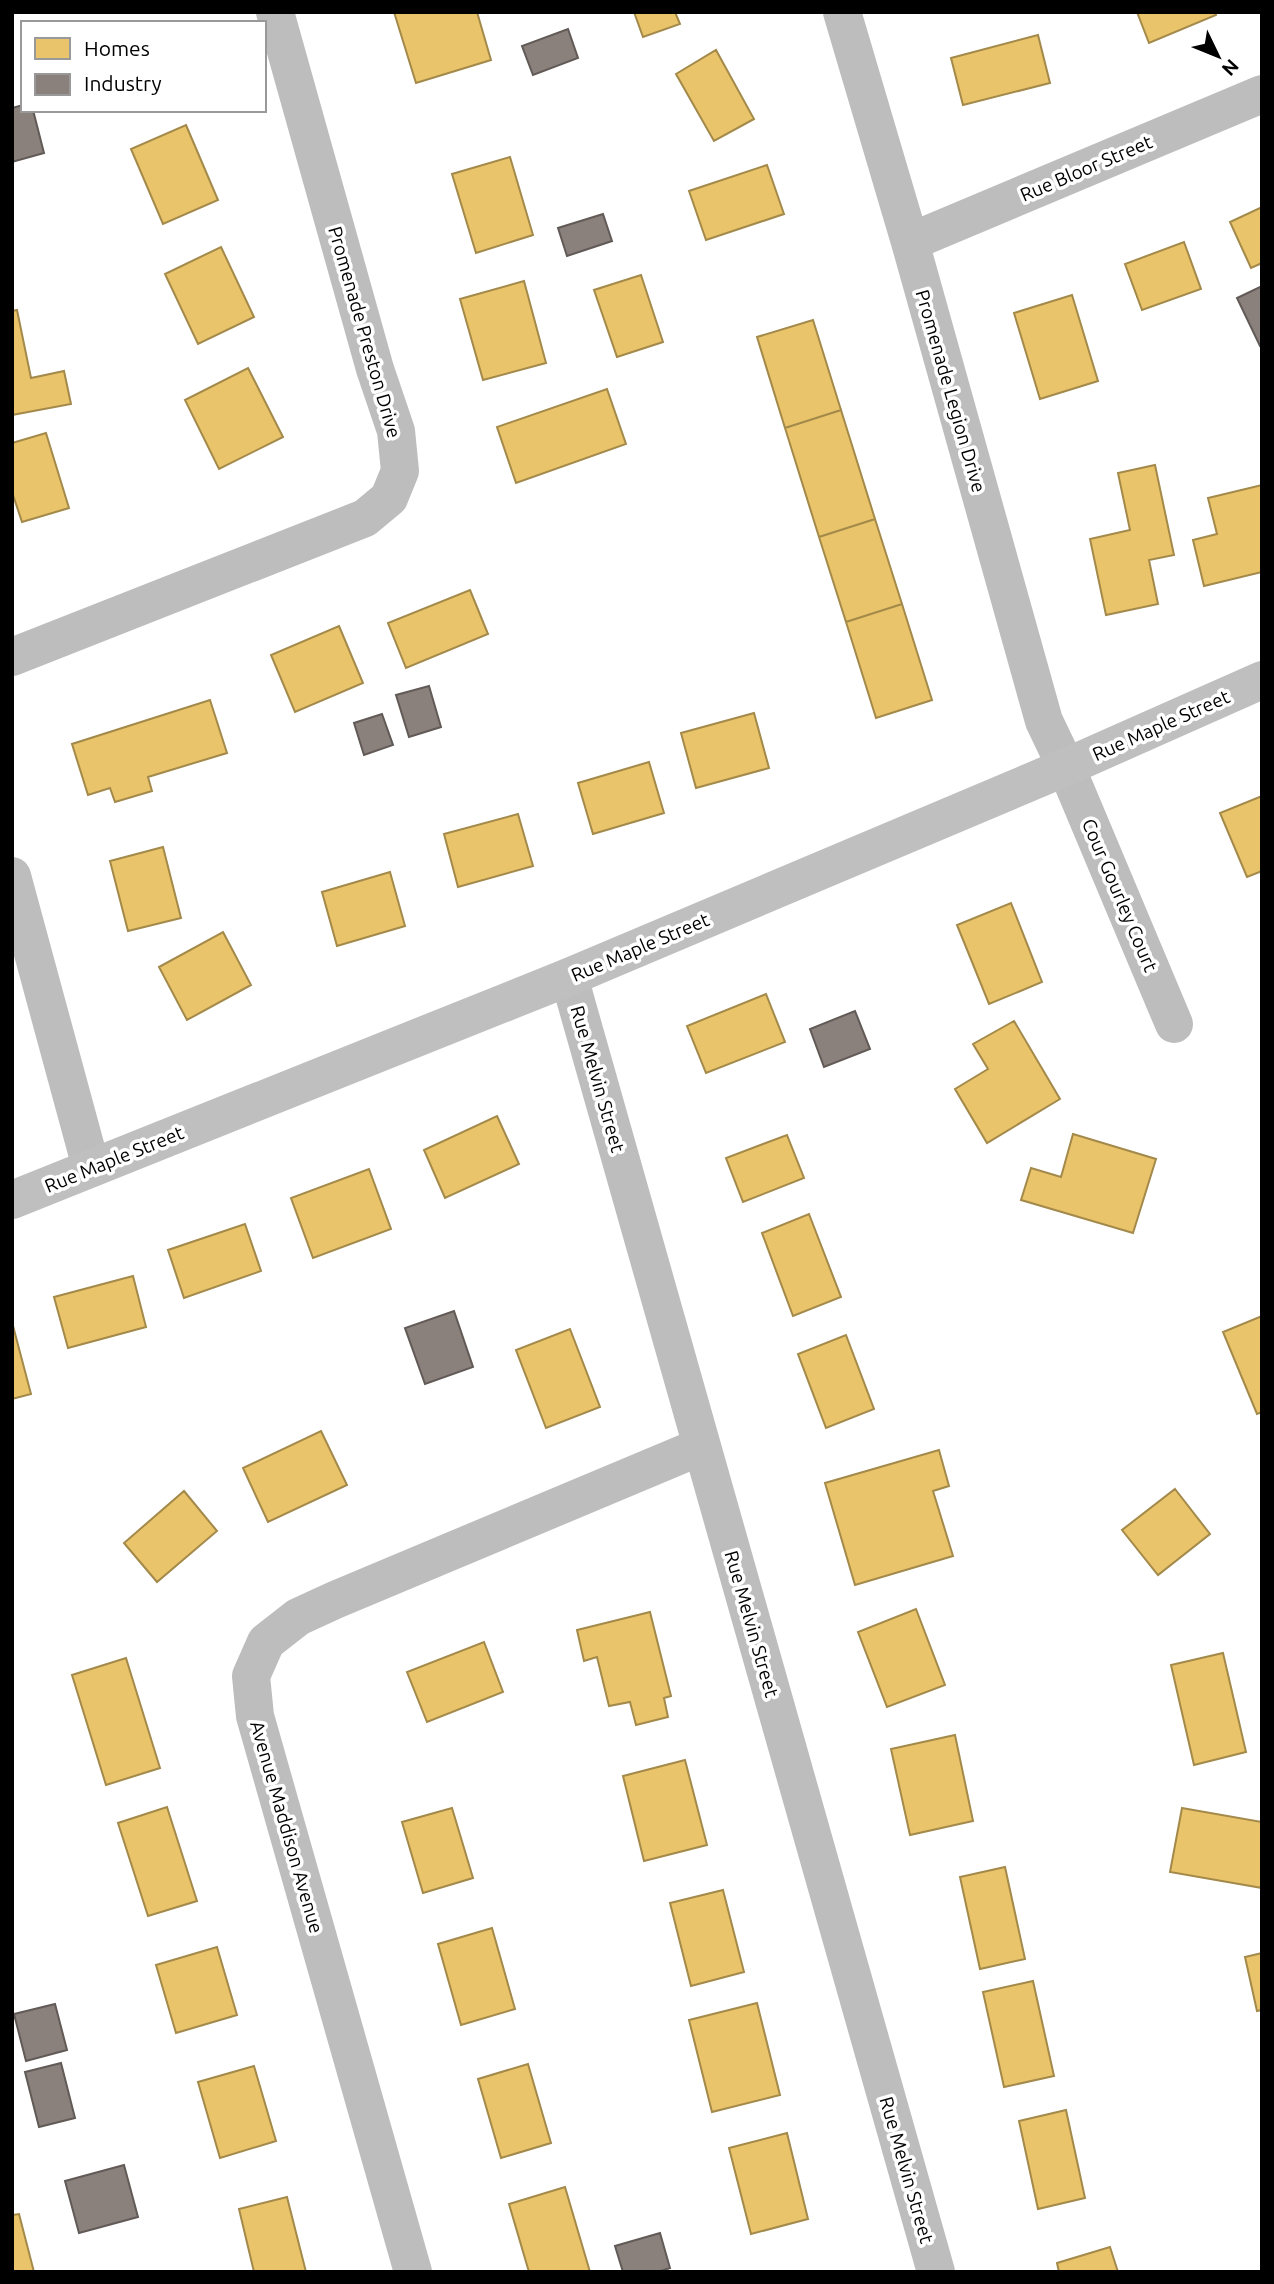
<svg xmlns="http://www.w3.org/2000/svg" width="1274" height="2284" viewBox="0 0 1274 2284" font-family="Ubuntu,sans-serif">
  <rect width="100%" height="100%" fill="#fff"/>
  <!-- homes -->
  <path fill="#e9c46a" stroke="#a3894a" stroke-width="2" d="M 394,12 L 477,12 L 491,60 L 416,83 Z
    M 634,12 L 675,12 L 680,24 L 643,37 Z
    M 1137,12 L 1215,12 L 1216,15 L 1149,43 Z
    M 1038,35 L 1050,83 L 963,105 L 951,58 Z
    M 716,50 L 754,119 L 714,141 L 676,74 Z
    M 186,125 L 218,200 L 163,224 L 131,149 Z
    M 510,157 L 533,235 L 476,253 L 452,174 Z
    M 767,165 L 784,214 L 706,240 L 689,191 Z
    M 1262,207 L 1262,263 L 1251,268 L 1230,222 Z
    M 1184,242 L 1201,289 L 1142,310 L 1125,264 Z
    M 221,247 L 254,317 L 198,344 L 165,274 Z
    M 641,275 L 663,342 L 617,357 L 594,290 Z
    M 524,281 L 546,363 L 483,380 L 460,299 Z
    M 1072,295 L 1098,381 L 1040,399 L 1014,313 Z
    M 17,310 L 31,378 L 64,371 L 71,404 L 12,415 L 12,311 Z
    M 813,320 L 841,410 L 785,428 L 757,337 Z
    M 248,368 L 283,437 L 219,469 L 185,400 Z
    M 607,389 L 626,444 L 516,483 L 497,427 Z
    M 841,410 L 875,519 L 819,537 L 785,428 Z
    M 46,433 L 69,508 L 22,522 L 12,492 L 12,443 Z
    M 1155,465 L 1174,555 L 1149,560 L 1158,604 L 1106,615 L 1090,539 L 1130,530 L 1118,473 Z
    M 1262,485 L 1262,572 L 1204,586 L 1193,540 L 1217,534 L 1208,498 Z
    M 875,519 L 902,604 L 846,622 L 819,537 Z
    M 470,590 L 488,634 L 406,668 L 388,623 Z
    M 902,604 L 932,700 L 876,718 L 846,622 Z
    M 339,626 L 363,683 L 295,712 L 271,655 Z
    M 210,700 L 227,753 L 148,777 L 152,791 L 115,802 L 110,788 L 88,795 L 72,744 Z
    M 754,713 L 769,768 L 696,788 L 681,733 Z
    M 649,762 L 664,813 L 593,834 L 578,783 Z
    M 1262,796 L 1262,871 L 1247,877 L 1220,813 Z
    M 518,814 L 533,866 L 458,887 L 444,834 Z
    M 163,847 L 181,918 L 128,931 L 110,861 Z
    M 390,872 L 405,926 L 337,946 L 322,892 Z
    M 1011,903 L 1042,982 L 989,1004 L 957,925 Z
    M 223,932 L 251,985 L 187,1020 L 159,967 Z
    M 766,994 L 785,1042 L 706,1073 L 687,1026 Z
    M 1014,1021 L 1060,1099 L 987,1143 L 955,1089 L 988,1069 L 973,1044 Z
    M 497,1116 L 519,1164 L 445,1198 L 424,1150 Z
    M 1073,1134 L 1156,1159 L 1133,1233 L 1021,1200 L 1031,1168 L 1061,1177 Z
    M 787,1135 L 804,1178 L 743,1202 L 726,1158 Z
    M 369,1169 L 391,1229 L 313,1258 L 291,1198 Z
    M 809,1214 L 841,1297 L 793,1316 L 762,1233 Z
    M 245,1224 L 261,1271 L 184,1298 L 168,1250 Z
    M 133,1276 L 146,1327 L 68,1348 L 54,1297 Z
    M 1262,1316 L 1262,1412 L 1257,1414 L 1223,1332 Z
    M 12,1322 L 31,1394 L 12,1399 Z
    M 570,1329 L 600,1407 L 546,1428 L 516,1350 Z
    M 846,1335 L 874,1409 L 826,1428 L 798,1354 Z
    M 321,1431 L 347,1485 L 268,1522 L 243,1468 Z
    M 939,1450 L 949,1486 L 933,1491 L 953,1556 L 855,1585 L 825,1483 Z
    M 1175,1489 L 1210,1534 L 1158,1575 L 1122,1530 Z
    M 184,1491 L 217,1531 L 157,1582 L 124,1543 Z
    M 916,1609 L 945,1685 L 887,1707 L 858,1632 Z
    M 650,1612 L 671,1696 L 664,1698 L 668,1717 L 636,1725 L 630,1702 L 609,1706 L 597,1657 L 584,1661 L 577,1630 Z
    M 484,1642 L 503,1692 L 427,1722 L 407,1672 Z
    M 1223,1653 L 1246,1752 L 1194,1765 L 1171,1665 Z
    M 126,1658 L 160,1768 L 106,1785 L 72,1675 Z
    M 955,1735 L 973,1821 L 910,1835 L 891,1749 Z
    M 685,1760 L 707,1845 L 644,1861 L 623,1776 Z
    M 167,1807 L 197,1901 L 148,1916 L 118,1823 Z
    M 452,1808 L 473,1878 L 423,1893 L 402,1822 Z
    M 1182,1808 L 1262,1822 L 1262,1888 L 1170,1872 Z
    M 1005,1867 L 1025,1959 L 980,1969 L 960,1877 Z
    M 723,1890 L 744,1972 L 691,1986 L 670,1903 Z
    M 492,1928 L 515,2009 L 461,2025 L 438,1944 Z
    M 217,1947 L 237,2015 L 176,2033 L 156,1965 Z
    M 1262,1953 L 1262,2010 L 1257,2011 L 1245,1957 Z
    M 1033,1981 L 1054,2076 L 1004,2087 L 983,1992 Z
    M 757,2003 L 780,2095 L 712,2112 L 689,2020 Z
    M 528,2064 L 551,2143 L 501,2158 L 478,2079 Z
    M 254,2066 L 276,2141 L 220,2158 L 198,2082 Z
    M 1066,2110 L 1085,2198 L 1038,2209 L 1019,2121 Z
    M 787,2133 L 808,2219 L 751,2234 L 729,2148 Z
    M 565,2187 L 590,2272 L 529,2272 L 509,2204 Z
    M 287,2197 L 306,2272 L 254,2272 L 239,2209 Z
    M 19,2214 L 34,2272 L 12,2272 L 12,2215 Z
    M 1110,2247 L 1118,2272 L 1059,2272 L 1057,2263 Z"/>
  <!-- industry -->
  <path fill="#8a817c" stroke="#615a57" stroke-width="2" d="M 568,29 L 578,58 L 533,75 L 522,46 Z
    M 23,105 L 23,110 L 33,110 L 44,153 L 12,162 L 12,108 Z
    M 603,214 L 612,241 L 567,256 L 558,228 Z
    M 1262,286 L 1262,346 L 1260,346 L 1237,298 Z
    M 429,686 L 441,727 L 409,737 L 396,695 Z
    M 382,714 L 393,745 L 364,755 L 354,723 Z
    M 855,1011 L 870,1049 L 824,1067 L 810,1029 Z
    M 454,1311 L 473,1367 L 425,1384 L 405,1328 Z
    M 55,2004 L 67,2050 L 26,2061 L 14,2014 Z
    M 61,2063 L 75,2118 L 39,2127 L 25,2072 Z
    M 124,2165 L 138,2217 L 79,2233 L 65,2181 Z
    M 660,2233 L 670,2268 L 658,2272 L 623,2272 L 615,2246 Z"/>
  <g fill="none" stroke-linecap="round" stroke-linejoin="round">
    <!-- street -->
    <path stroke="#bdbdbd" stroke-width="38" d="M 842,12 L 910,242 L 1044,721 L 1066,767 L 1174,1024
      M 910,242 L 1262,94
      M 12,657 L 365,518 L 389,498 L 400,471 L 396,431 L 375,369 L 275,12
      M 12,876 L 91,1167
      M 569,977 L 936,2272
      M 413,2272 L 255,1716 L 251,1676 L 266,1642 L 298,1617 L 335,1600 L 702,1446"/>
    <!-- secondary -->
    <path stroke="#bfbfbf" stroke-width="38" d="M 12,1200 L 569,977 L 1066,767 L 1262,680"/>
  </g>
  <g text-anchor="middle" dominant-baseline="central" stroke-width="7" stroke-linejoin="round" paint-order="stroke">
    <!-- street labels -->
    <g font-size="19" fill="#000" stroke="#fff">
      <text transform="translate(1086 168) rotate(-23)">Rue Bloor Street</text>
      <text transform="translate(365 332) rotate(74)">Promenade Preston Drive</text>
      <text transform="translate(951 391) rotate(74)">Promenade Legion Drive</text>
      <text transform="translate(1161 725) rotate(-24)">Rue Maple Street</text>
      <text transform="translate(1120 895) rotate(67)">Cour Gourley Court</text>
      <text transform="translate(640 947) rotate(-23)">Rue Maple Street</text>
      <text transform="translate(598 1079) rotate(74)">Rue Melvin Street</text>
      <text transform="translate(114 1159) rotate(-22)">Rue Maple Street</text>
      <text transform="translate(752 1624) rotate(74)">Rue Melvin Street</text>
      <text transform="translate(287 1827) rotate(74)">Avenue Maddison Avenue</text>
      <text transform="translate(907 2170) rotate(74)">Rue Melvin Street</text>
    </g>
  </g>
  <!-- border -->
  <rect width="1274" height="2284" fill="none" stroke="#000000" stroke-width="28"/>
  <!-- legend -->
  <rect x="21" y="21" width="245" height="91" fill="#ffffff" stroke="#999999" stroke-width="2"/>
  <rect x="35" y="38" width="35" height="21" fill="#e9c46a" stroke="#999999" stroke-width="2"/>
  <text x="84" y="56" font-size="21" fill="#000000">Homes</text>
  <rect x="35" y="74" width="35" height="21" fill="#8a817c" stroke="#999999" stroke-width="2"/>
  <text x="84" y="91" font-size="21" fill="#000000">Industry</text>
  <!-- north arrow -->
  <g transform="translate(1218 56) rotate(133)" stroke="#ffffff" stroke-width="5" paint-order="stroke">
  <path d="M0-5L12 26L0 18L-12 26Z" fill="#000000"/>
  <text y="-10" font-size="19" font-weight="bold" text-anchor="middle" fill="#000000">N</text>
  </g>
</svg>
